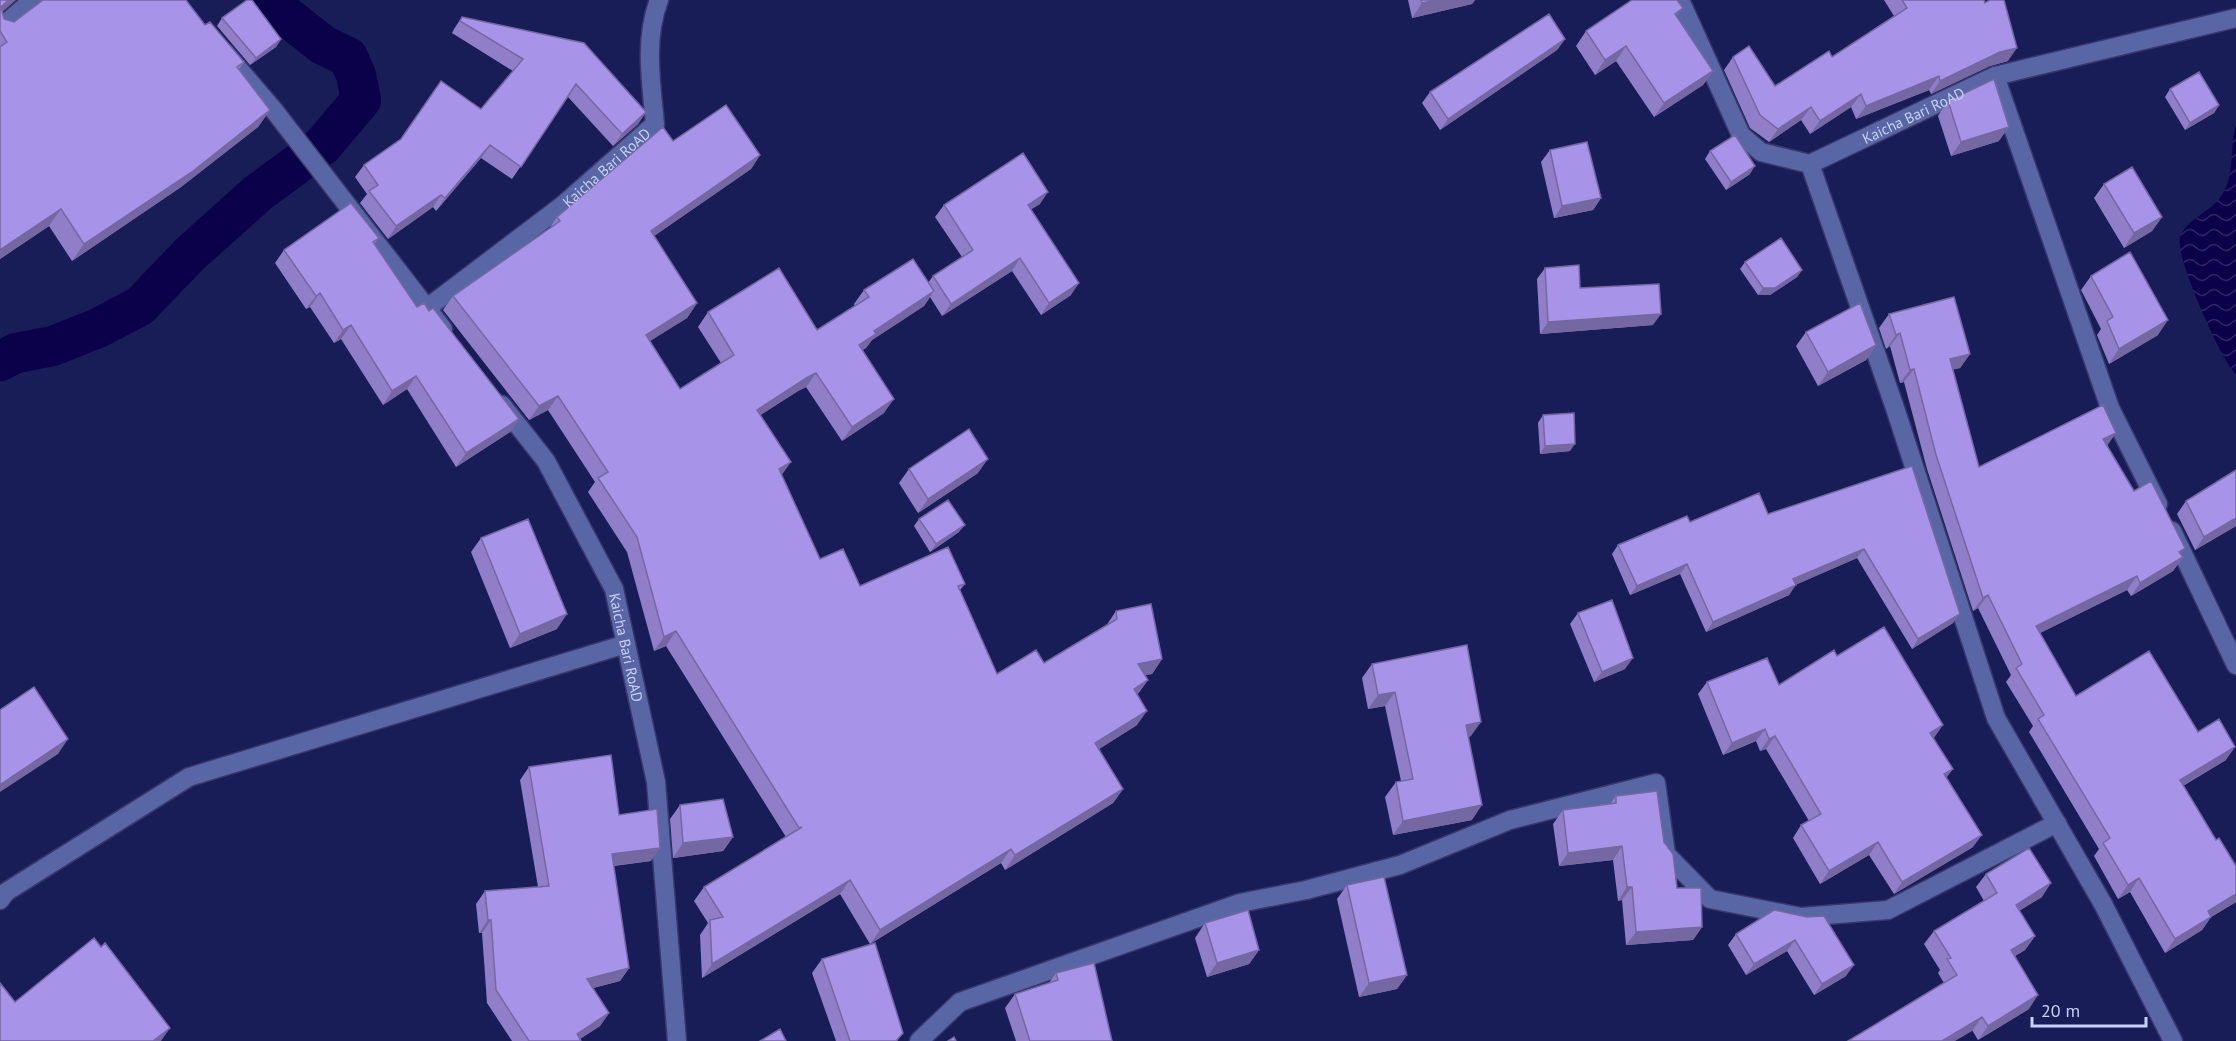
<svg xmlns="http://www.w3.org/2000/svg" width="2236" height="1041" viewBox="0 0 2236 1041" font-family="'PT Sans',sans-serif">
  <defs>
    <pattern id="water-waves" width="16" height="10" patternUnits="userSpaceOnUse" patternTransform="scale(1.5)"><rect width="16" height="10" fill="#0b014a"/><path d="M0 5q4-4 8 0t8 0" fill="none" stroke="#2d2565"/></pattern>
  </defs>
  <rect width="100%" height="100%" fill="#181d57"/>
  <!-- water -->
  <path fill="url(#water-waves)" d="M 2236,124 L 2236,374 C 2221,361 2174,254 2180,237 C 2185,221 2209,212 2219,199 C 2236,179 2229,148 2236,124 Z"/>
  <g fill="none" stroke-linecap="round" stroke-linejoin="round">
    <!-- canal -->
    <path stroke="#0b014a" stroke-width="40" d="M 0,361 L 16,353 L 53,346 L 98,328 L 140,306 L 190,254 L 258,193 L 322,146 L 361,100 L 356,75 L 348,57 L 323,45 L 285,15 L 273,0"/>
    <defs>
      <g id="minor">
        <path id="s1" d="M 1680,0 L 1741,135 L 1761,152 L 1810,164 L 1995,76 L 2236,18"/>
        <path d="M 0,28 L 33,0"/>
        <path d="M 224,52 L 273,109 L 443,329"/>
        <path d="M 1995,76 L 2110,408 L 2158,504"/>
        <path d="M 1810,164 L 1895,408 L 1996,718 L 2103,904 L 2173,1041"/>
        <path id="s2" d="M 427,308 L 563,205 L 655,124 C 651,82 644,39 659,0"/>
        <path id="s3" d="M 502,405 L 546,461 L 614,589 L 656,782 L 677,1041"/>
        <path d="M 2172,531 L 2236,665"/>
        <path d="M 0,900 L 6,892 L 189,777 L 626,644"/>
        <path d="M 919,1041 L 960,1002 L 1240,903 L 1306,890 L 1400,865 L 1510,820 L 1656,783 L 1666,854 L 1710,899 L 1801,917 L 1888,910 L 2057,823"/>
      </g>
    </defs>
    <!-- minor casing -->
    <use href="#minor" stroke="#39376b" stroke-width="21"/>
    <!-- minor -->
    <use href="#minor" stroke="#5966a6" stroke-width="18"/>
  </g>
  <!-- wall -->
  <path fill="#907ec8" d="M 1408,0 L 1475,0 L 1472,4 L 1412,18 Z
    M 1884,0 L 1984,0 L 2008,61 L 1990,66 L 1931,94 L 1929,90 L 1856,119 L 1851,107 L 1810,134 L 1801,120 L 1769,142 L 1750,128 L 1724,70 L 1733,57 L 1775,86 L 1832,57 L 1894,16 Z
    M 2,12 L 4,19 L 14,22 L 205,25 L 244,62 L 239,69 L 270,110 L 258,127 L 181,187 L 72,261 L 49,226 L 0,259 L 0,31 Z
    M 462,17 L 646,112 L 638,124 L 613,146 L 568,97 L 512,179 L 481,158 L 436,211 L 433,207 L 388,239 L 360,203 L 367,194 L 355,177 L 364,165 L 401,139 L 481,109 L 513,71 L 452,33 L 454,29 Z
    M 1677,17 L 1713,71 L 1703,85 L 1654,117 L 1616,61 L 1595,75 L 1576,46 L 1586,31 Z
    M 222,18 L 281,39 L 276,47 L 250,65 L 217,26 Z
    M 1565,39 L 1557,50 L 1440,130 L 1422,103 L 1430,92 Z
    M 2170,89 L 2219,105 L 2214,113 L 2185,130 L 2165,97 Z
    M 1948,101 L 1999,141 L 1951,156 L 1938,116 Z
    M 673,141 L 760,155 L 751,169 L 654,236 L 697,303 L 687,318 L 649,341 L 680,389 L 721,363 L 698,327 L 708,312 L 817,330 L 855,306 L 854,304 L 864,290 L 928,283 L 933,276 L 962,257 L 935,217 L 944,205 L 1040,204 L 1031,209 L 1071,295 L 1041,315 L 1012,271 L 942,316 L 930,297 L 924,306 L 872,340 L 866,348 L 862,350 L 884,413 L 842,441 L 806,387 L 798,391 L 760,415 L 782,475 L 820,559 L 860,586 L 965,584 L 960,590 L 997,674 L 1044,663 L 1106,626 L 1116,611 L 1162,659 L 1152,674 L 1145,675 L 1148,680 L 1137,695 L 1137,725 L 1099,749 L 1123,789 L 1113,803 L 1005,870 L 1001,863 L 870,944 L 840,894 L 702,978 L 700,935 L 708,923 L 694,901 L 704,887 L 786,837 L 666,646 L 654,651 L 627,552 L 588,492 L 595,482 L 548,410 L 529,420 L 443,310 L 453,296 L 549,229 L 557,217 Z
    M 1550,150 L 1601,198 L 1593,210 L 1554,218 L 1541,162 Z
    M 1710,151 L 1750,174 L 1726,190 L 1705,159 Z
    M 2104,184 L 2162,217 L 2152,231 L 2124,248 L 2094,198 Z
    M 379,238 L 374,244 L 417,307 L 429,311 L 519,419 L 510,432 L 456,467 L 407,389 L 383,405 L 341,339 L 334,343 L 310,307 L 306,309 L 275,263 L 284,250 Z
    M 1745,262 L 1802,270 L 1797,277 L 1770,295 L 1758,295 L 1740,269 Z
    M 1545,268 L 1580,288 L 1653,325 L 1540,334 L 1537,279 Z
    M 2091,276 L 2158,335 L 2109,364 L 2097,335 L 2101,329 L 2081,290 Z
    M 1889,314 L 1970,354 L 1960,368 L 1953,369 L 1979,467 L 2107,445 L 2134,491 L 2183,557 L 2173,571 L 2131,596 L 2127,590 L 2040,633 L 2076,696 L 2198,732 L 2226,760 L 2183,786 L 2236,902 L 2211,917 L 2202,930 L 2165,953 L 2130,892 L 2118,899 L 2094,856 L 2099,849 L 2029,732 L 2033,726 L 2006,682 L 2011,675 L 1978,608 L 1973,611 L 1927,469 L 1904,382 L 1900,383 L 1890,346 L 1886,349 L 1879,328 Z
    M 1806,332 L 1876,345 L 1866,360 L 1818,386 L 1796,346 Z
    M 1543,415 L 1570,451 L 1540,454 L 1538,423 Z
    M 1912,466 L 1953,623 L 1912,649 L 1857,558 L 1795,585 L 1789,595 L 1706,632 L 1680,574 L 1630,595 L 1612,554 L 1618,545 L 1690,522 L 1768,514 Z
    M 909,469 L 978,473 L 918,513 L 899,483 Z
    M 2236,470 L 2236,526 L 2195,550 L 2177,514 L 2186,501 Z
    M 919,519 L 959,532 L 930,552 L 914,526 Z
    M 481,538 L 557,629 L 510,648 L 471,552 Z
    M 1578,613 L 1625,669 L 1594,682 L 1570,624 Z
    M 1837,656 L 1934,738 L 1947,778 L 1973,847 L 1894,894 L 1869,855 L 1820,884 L 1793,838 L 1801,825 L 1809,821 L 1766,749 L 1760,751 L 1756,741 L 1723,755 L 1698,694 L 1707,682 L 1779,685 Z
    M 1372,664 L 1471,736 L 1468,737 L 1472,820 L 1393,835 L 1385,797 L 1396,782 L 1401,781 L 1385,706 L 1368,709 L 1362,678 Z
    M 529,767 L 619,815 L 651,861 L 614,866 L 629,968 L 620,981 L 593,988 L 609,1013 L 600,1026 L 580,1039 L 581,1041 L 512,1041 L 487,1003 L 482,933 L 479,933 L 476,904 L 485,891 L 538,887 L 520,780 Z
    M 1616,796 L 1664,842 L 1677,888 L 1702,927 L 1693,940 L 1626,945 L 1622,900 L 1618,901 L 1613,860 L 1559,866 L 1553,824 L 1563,810 L 1610,804 Z
    M 680,805 L 733,837 L 723,851 L 673,858 L 670,819 Z
    M 1986,874 L 2042,897 L 2019,911 L 2035,936 L 2025,950 L 2015,956 L 2029,1009 L 1978,1040 L 1938,973 L 1940,970 L 1924,944 L 1934,931 L 1984,901 L 1976,887 Z
    M 1347,885 L 1407,975 L 1397,989 L 1359,997 L 1337,899 Z
    M 1774,910 L 1846,976 L 1814,995 L 1787,951 L 1746,975 L 1728,945 L 1736,934 Z
    M 1205,923 L 1259,950 L 1249,964 L 1207,977 L 1195,938 Z
    M 822,959 L 898,1041 L 836,1041 L 812,973 Z
    M 1056,973 L 1112,1041 L 1016,1041 L 1005,1008 L 1015,994 L 1049,983 Z"/>
  <!-- shaded-wall -->
  <path fill="#7567a2" d="M 9,0 L 16,0 L 0,14 L 1,7 Z
    M 1436,0 L 1475,0 L 1472,4 L 1412,18 L 1422,3 Z
    M 1683,8 L 1673,23 L 1675,14 Z
    M 281,39 L 276,47 L 250,65 L 256,58 Z
    M 1565,39 L 1557,50 L 1440,130 L 1448,119 Z
    M 1626,46 L 1616,61 L 1595,75 L 1605,60 Z
    M 2017,48 L 2008,61 L 1990,66 L 1931,94 L 1940,81 L 2000,52 Z
    M 1713,71 L 1703,85 L 1654,117 L 1664,103 Z
    M 1939,76 L 1929,90 L 1856,119 L 1866,106 Z
    M 1861,94 L 1851,107 L 1810,134 L 1820,121 Z
    M 2219,105 L 2214,113 L 2185,130 L 2190,123 Z
    M 1811,107 L 1801,120 L 1769,142 L 1778,129 Z
    M 270,110 L 258,127 L 181,187 L 72,261 L 84,244 Z
    M 646,112 L 638,124 L 613,146 L 622,134 Z
    M 2009,127 L 1999,141 L 1951,156 L 1961,142 Z
    M 490,145 L 481,158 L 436,211 L 445,198 Z
    M 760,155 L 751,169 L 641,245 L 651,231 Z
    M 1755,166 L 1750,174 L 1726,190 L 1731,182 Z
    M 1048,192 L 1040,204 L 1019,217 L 1028,205 Z
    M 441,195 L 433,207 L 388,239 L 396,226 Z
    M 1601,198 L 1593,210 L 1554,218 L 1562,206 Z
    M 61,209 L 49,226 L 0,259 L 0,250 Z
    M 2162,217 L 2152,231 L 2124,248 L 2134,233 Z
    M 1020,258 L 1012,271 L 942,316 L 951,304 Z
    M 1802,270 L 1797,277 L 1770,295 L 1758,295 L 1763,288 Z
    M 1079,283 L 1071,295 L 1041,315 L 1049,303 Z
    M 934,291 L 924,306 L 872,340 L 866,348 L 849,359 L 859,345 L 874,331 Z
    M 320,293 L 310,307 L 306,309 L 316,296 Z
    M 697,303 L 687,318 L 636,350 L 646,335 Z
    M 1661,314 L 1653,325 L 1540,334 L 1548,322 Z
    M 2168,320 L 2158,335 L 2109,364 L 2119,349 Z
    M 351,325 L 341,339 L 334,343 L 343,330 Z
    M 1900,333 L 1890,346 L 1886,349 L 1896,335 Z
    M 1876,345 L 1866,360 L 1818,386 L 1828,372 Z
    M 1970,354 L 1960,368 L 1941,373 L 1950,359 Z
    M 1914,369 L 1904,382 L 1900,383 L 1910,370 Z
    M 816,373 L 806,387 L 798,391 L 747,424 L 757,410 L 808,377 Z
    M 416,376 L 407,389 L 383,405 L 392,391 Z
    M 558,396 L 548,410 L 529,420 L 539,406 Z
    M 894,399 L 884,413 L 842,441 L 852,427 Z
    M 519,419 L 510,432 L 456,467 L 466,453 Z
    M 2116,433 L 2107,446 L 2103,439 Z
    M 1575,444 L 1570,451 L 1540,454 L 1545,446 Z
    M 988,459 L 978,473 L 918,513 L 928,499 Z
    M 791,462 L 781,476 L 779,469 Z
    M 2236,518 L 2236,526 L 2195,550 L 2204,537 Z
    M 965,525 L 959,532 L 930,552 L 936,544 Z
    M 2185,548 L 2176,562 L 2183,557 L 2173,571 L 2131,596 L 2140,583 L 2179,552 Z
    M 1864,549 L 1857,558 L 1786,589 L 1793,579 Z
    M 1687,564 L 1680,574 L 1630,595 L 1637,586 Z
    M 2137,576 L 2127,590 L 2026,640 L 2036,626 Z
    M 1796,585 L 1789,595 L 1706,632 L 1713,622 Z
    M 1988,595 L 1978,608 L 1973,611 L 1983,598 Z
    M 567,614 L 557,629 L 510,648 L 520,634 Z
    M 1960,614 L 1953,623 L 1912,649 L 1918,639 Z
    M 676,631 L 666,646 L 654,651 L 664,637 Z
    M 1633,658 L 1625,669 L 1594,682 L 1602,672 Z
    M 1162,659 L 1152,674 L 1128,678 L 1138,664 Z
    M 1148,680 L 1138,694 L 1124,703 L 1134,689 Z
    M 1395,692 L 1385,706 L 1368,709 L 1378,695 Z
    M 1147,711 L 1137,725 L 1085,758 L 1095,743 Z
    M 1481,722 L 1471,736 L 1456,739 L 1466,725 Z
    M 1943,725 L 1934,738 L 1922,745 L 1930,733 Z
    M 1765,729 L 1756,741 L 1723,755 L 1732,743 Z
    M 1775,736 L 1766,749 L 1760,751 L 1769,739 Z
    M 68,739 L 58,754 L 0,792 L 0,785 Z
    M 2235,747 L 2226,760 L 2170,793 L 2180,780 Z
    M 1953,769 L 1944,781 L 1944,774 Z
    M 1123,789 L 1113,803 L 1005,870 L 1015,855 Z
    M 1482,805 L 1472,820 L 1393,835 L 1403,821 Z
    M 1982,835 L 1973,847 L 1894,894 L 1902,882 Z
    M 733,837 L 723,851 L 673,858 L 683,843 Z
    M 1878,842 L 1869,855 L 1820,884 L 1829,871 Z
    M 1622,846 L 1613,860 L 1559,866 L 1568,853 Z
    M 660,848 L 651,861 L 603,867 L 612,854 Z
    M 1011,849 L 1001,863 L 870,944 L 880,930 Z
    M 2139,878 L 2130,892 L 2118,899 L 2128,885 Z
    M 850,880 L 840,894 L 702,978 L 712,964 Z
    M 2051,883 L 2042,897 L 2006,918 L 2016,905 Z
    M 1627,887 L 1632,887 L 1622,900 L 1618,901 Z
    M 2236,894 L 2236,902 L 2198,925 L 2208,911 Z
    M 2211,917 L 2202,930 L 2165,953 L 2175,939 Z
    M 488,920 L 491,920 L 482,933 L 479,933 Z
    M 1702,927 L 1693,940 L 1626,945 L 1636,932 Z
    M 2035,936 L 2025,950 L 2002,964 L 2011,950 Z
    M 1795,940 L 1787,951 L 1746,975 L 1754,964 Z
    M 1259,950 L 1249,964 L 1207,977 L 1217,963 Z
    M 1854,965 L 1846,976 L 1814,995 L 1822,984 Z
    M 629,968 L 620,981 L 578,992 L 587,979 Z
    M 1407,975 L 1397,989 L 1359,997 L 1369,983 Z
    M 2038,995 L 2029,1009 L 1978,1040 L 1988,1026 Z
    M 609,1013 L 600,1026 L 576,1041 L 577,1034 Z
    M 1982,1017 L 1972,1031 L 1955,1041 L 1942,1041 Z
    M 170,1028 L 161,1041 L 153,1041 Z"/>
  <!-- building -->
  <path fill="#a793e8" stroke="#7567a2" stroke-width="1.5" d="M 0,0 L 9,0 L 1,7 L 4,19 L 14,22 L 43,0 L 186,0 L 205,25 L 210,22 L 244,62 L 237,67 L 270,110 L 193,171 L 84,244 L 61,209 L 0,250 L 0,47 L 7,42 L 0,31 Z
    M 247,0 L 252,0 L 281,39 L 256,58 L 222,18 Z
    M 1421,0 L 1436,0 L 1422,3 Z
    M 1632,0 L 1677,0 L 1683,8 L 1675,14 L 1713,71 L 1664,103 L 1626,46 L 1605,60 L 1586,31 Z
    M 1902,0 L 1984,0 L 1985,3 L 1990,0 L 2004,0 L 2017,48 L 2000,52 L 1940,81 L 1939,76 L 1866,106 L 1861,94 L 1820,121 L 1811,107 L 1778,129 L 1760,115 L 1733,57 L 1749,46 L 1775,86 L 1829,51 L 1832,57 L 1907,8 Z
    M 1549,14 L 1565,39 L 1448,119 L 1430,92 Z
    M 462,17 L 584,43 L 646,112 L 622,134 L 576,84 L 521,167 L 490,145 L 445,198 L 441,195 L 396,226 L 369,191 L 378,185 L 364,165 L 401,139 L 441,81 L 481,109 L 523,59 L 460,21 Z
    M 2199,72 L 2219,105 L 2190,123 L 2170,89 Z
    M 1994,79 L 2009,127 L 1961,142 L 1948,101 Z
    M 726,105 L 760,155 L 651,231 L 697,303 L 646,335 L 680,389 L 734,355 L 708,312 L 779,268 L 817,330 L 869,297 L 864,290 L 913,259 L 934,291 L 874,331 L 876,334 L 859,345 L 894,399 L 852,427 L 816,373 L 808,377 L 757,410 L 791,462 L 779,469 L 820,559 L 843,549 L 860,586 L 948,547 L 965,584 L 958,586 L 997,674 L 1036,650 L 1044,663 L 1117,619 L 1116,611 L 1151,604 L 1162,659 L 1138,664 L 1148,680 L 1134,689 L 1147,711 L 1095,743 L 1123,789 L 1015,855 L 1011,849 L 880,930 L 850,880 L 712,964 L 710,920 L 723,917 L 704,887 L 802,827 L 799,828 L 676,631 L 664,637 L 637,537 L 598,478 L 608,472 L 558,396 L 539,406 L 453,296 L 560,221 L 557,217 L 663,127 L 673,141 Z
    M 1735,135 L 1755,166 L 1731,182 L 1710,151 Z
    M 1587,142 L 1601,198 L 1562,206 L 1550,150 Z
    M 1023,153 L 1048,192 L 1028,205 L 1079,283 L 1049,303 L 1020,258 L 951,304 L 933,276 L 973,250 L 944,205 Z
    M 2132,167 L 2162,217 L 2134,233 L 2104,184 Z
    M 351,203 L 379,238 L 373,242 L 417,307 L 424,303 L 429,311 L 433,308 L 519,419 L 466,453 L 416,376 L 392,391 L 351,325 L 343,330 L 320,293 L 316,296 L 284,250 Z
    M 1781,238 L 1802,270 L 1775,288 L 1763,288 L 1745,262 Z
    M 2130,252 L 2168,320 L 2119,349 L 2107,321 L 2113,317 L 2091,276 Z
    M 1579,265 L 1580,288 L 1659,284 L 1661,314 L 1548,322 L 1545,268 Z
    M 1954,297 L 1970,354 L 1950,359 L 1979,467 L 2103,405 L 2116,433 L 2103,439 L 2134,491 L 2151,481 L 2185,548 L 2179,552 L 2183,557 L 2140,583 L 2137,576 L 2036,626 L 2076,696 L 2149,651 L 2198,732 L 2219,719 L 2235,747 L 2180,780 L 2216,840 L 2219,838 L 2236,866 L 2236,894 L 2208,911 L 2211,917 L 2175,939 L 2139,878 L 2128,885 L 2103,843 L 2110,838 L 2038,719 L 2044,715 L 2016,668 L 2022,664 L 1988,595 L 1983,598 L 1936,455 L 1914,369 L 1910,370 L 1900,333 L 1896,335 L 1889,314 Z
    M 1860,303 L 1876,345 L 1828,372 L 1806,332 Z
    M 1574,413 L 1575,444 L 1545,446 L 1543,415 Z
    M 969,429 L 988,459 L 928,499 L 909,469 Z
    M 1912,466 L 1960,614 L 1918,639 L 1864,549 L 1793,579 L 1796,585 L 1713,622 L 1687,564 L 1637,586 L 1618,545 L 1687,516 L 1690,522 L 1759,493 L 1768,514 Z
    M 2236,470 L 2236,518 L 2204,537 L 2186,501 Z
    M 948,500 L 965,525 L 936,544 L 919,519 Z
    M 528,519 L 567,614 L 520,634 L 481,538 Z
    M 1612,600 L 1633,658 L 1602,672 L 1578,613 Z
    M 1884,627 L 1943,725 L 1930,733 L 1953,769 L 1944,774 L 1982,835 L 1902,882 L 1878,842 L 1829,871 L 1801,825 L 1821,814 L 1775,736 L 1769,739 L 1765,729 L 1732,743 L 1707,682 L 1767,658 L 1779,685 L 1834,650 L 1837,656 Z
    M 1467,645 L 1481,722 L 1466,725 L 1482,805 L 1403,821 L 1396,782 L 1413,779 L 1395,692 L 1378,695 L 1372,664 Z
    M 34,687 L 68,739 L 0,785 L 0,710 Z
    M 611,755 L 619,815 L 657,809 L 660,848 L 612,854 L 629,968 L 587,979 L 609,1013 L 577,1034 L 581,1041 L 529,1041 L 496,990 L 491,920 L 488,920 L 485,891 L 549,886 L 529,767 Z
    M 1657,791 L 1664,842 L 1673,854 L 1677,888 L 1701,888 L 1702,927 L 1636,932 L 1632,887 L 1627,887 L 1622,846 L 1568,853 L 1563,810 L 1616,803 L 1616,796 Z
    M 723,799 L 733,837 L 683,843 L 680,805 Z
    M 2029,848 L 2051,883 L 2016,905 L 2035,936 L 2011,950 L 2038,995 L 1988,1026 L 1982,1017 L 1942,1041 L 1848,1041 L 1957,975 L 1947,959 L 1951,958 L 1934,931 L 1997,893 L 1986,874 Z
    M 1384,877 L 1407,975 L 1369,983 L 1347,885 Z
    M 1248,910 L 1259,950 L 1217,963 L 1205,923 Z
    M 1774,910 L 1807,917 L 1824,916 L 1854,965 L 1822,984 L 1795,940 L 1754,964 L 1736,934 Z
    M 94,938 L 101,947 L 105,943 L 170,1028 L 153,1041 L 0,1041 L 0,983 L 15,1002 Z
    M 875,943 L 903,1033 L 896,1041 L 850,1041 L 822,959 Z
    M 1094,963 L 1112,1041 L 1030,1041 L 1015,994 L 1058,980 L 1056,973 Z
    M 780,1029 L 786,1041 L 760,1041 Z
    M 954,1037 L 956,1041 L 948,1041 Z"/>
  <g text-anchor="middle" dominant-baseline="central" stroke-width="6" stroke-linejoin="round" paint-order="stroke">
    <!-- street labels -->
    <g font-size="15" fill="#c7d1f5" stroke="#181d57">
      <text stroke="none"><textPath href="#s1" startOffset="339">Kaicha Bari RoAD</textPath></text>
      <text stroke="none"><textPath href="#s2" startOffset="228">Kaicha Bari RoAD</textPath></text>
      <text stroke="none"><textPath href="#s3" startOffset="276">Kaicha Bari RoAD</textPath></text>
    </g>
  </g>
  <!-- scale -->
  <path d="M2032 1017v9h114v-9" fill="none" stroke="#c7d1f5" stroke-width="3"/>
  <text x="2041" y="1017" font-size="18" fill="#c7d1f5" stroke="#181d57" stroke-width="4.5" paint-order="stroke">20 m</text>
</svg>
